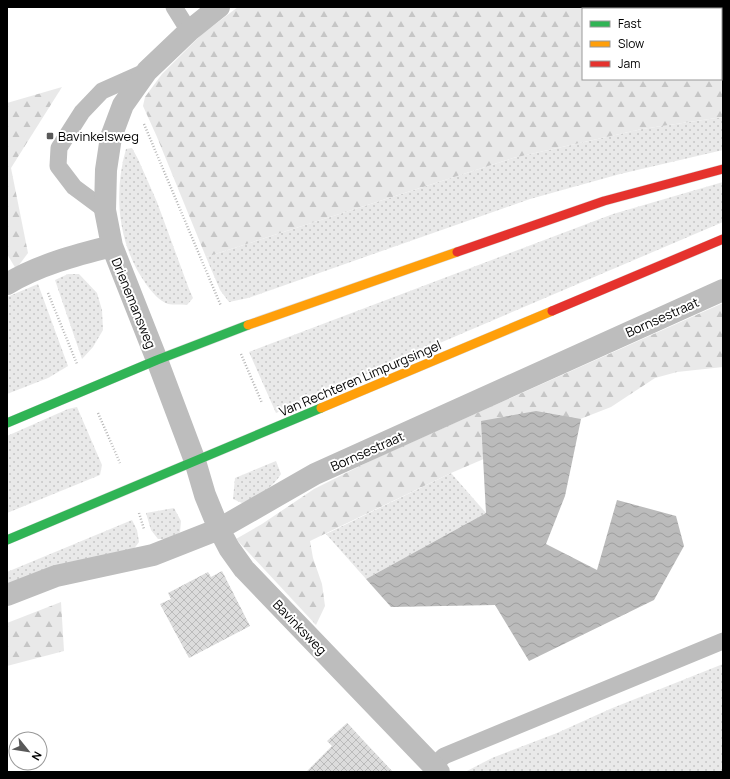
<svg xmlns="http://www.w3.org/2000/svg" width="730" height="779" viewBox="0 0 730 779" font-family="Manrope,sans-serif">
  <defs>
    <pattern id="grass-dots" width="8" height="8" patternUnits="userSpaceOnUse"><rect width="8" height="8" fill="#e9e9e9"/><path d="M2 2h.1M6 6h.1" fill="none" stroke="#c6c6c6" stroke-width="1.8" stroke-linecap="round"/></pattern>
    <pattern id="forest-firs" width="22" height="20" patternUnits="userSpaceOnUse"><rect width="22" height="20" fill="#e9e9e9"/><path d="M5 1l3.5 6h-7zM16 11l3.5 6h-7z" fill="#c6c6c6"/></pattern>
    <pattern id="water-waves" width="16" height="10" patternUnits="userSpaceOnUse"><rect width="16" height="10" fill="#bbb"/><path d="M0 5q4-4 8 0t8 0" fill="none" stroke="#9f9f9f"/></pattern>
    <pattern id="building-cross-hatch" width="8" height="8" patternUnits="userSpaceOnUse"><rect width="8" height="8" fill="#dcdcdc"/><path d="M0 0l8 8M0 8l8-8" fill="none" stroke="#bbb"/></pattern>
  </defs>
  <rect width="100%" height="100%" fill="#fff"/>
  <!-- grass -->
  <path fill="url(#grass-dots)" d="M 723,117 L 723,150 L 620,174 L 530,199 L 248,298 L 229,302 L 220,290 L 206,257 L 513,158 L 642,129 Z
    M 132,148 L 138,159 L 157,202 L 189,289 L 193,298 L 187,305 C 181,304 173,305 168,304 C 159,301 151,291 146,284 C 118,245 113,194 126,149 Z
    M 723,182 L 723,222 L 276,413 L 249,352 L 613,214 Z
    M 68,274 L 79,274 L 97,293 L 102,310 L 103,330 L 93,347 L 82,359 L 55,280 Z
    M 38,284 L 68,366 L 48,378 L 7,394 L 7,297 Z
    M 77,407 L 102,465 L 100,475 L 7,513 L 7,436 L 68,409 Z
    M 276,461 L 281,474 C 271,490 258,495 242,503 L 233,499 L 235,478 Z
    M 451,473 L 486,513 L 366,579 L 326,534 Z
    M 174,508 L 181,521 L 180,532 L 170,539 L 158,539 L 151,530 L 146,513 Z
    M 132,520 L 137,530 L 139,542 L 133,550 L 7,585 L 7,572 Z
    M 723,664 L 723,772 L 465,772 L 492,758 L 557,733 L 610,709 Z"/>
  <!-- forest -->
  <path fill="url(#forest-firs)" fill-rule="evenodd" d="M 238,7 L 723,7 L 723,117 L 642,129 L 513,158 L 206,257 L 157,137 L 143,106 L 145,97 L 162,74 L 202,34 ZM 583,9 L 721,9 L 721,79 L 583,79 Z
    M 62,87 L 11,168 L 28,253 L 16,269 L 7,254 L 7,103 Z
    M 723,303 L 723,367 L 677,372 L 655,378 L 611,407 L 547,432 L 451,473 L 310,541 L 313,558 L 322,584 L 325,606 L 316,625 L 236,539 L 262,524 L 314,489 L 372,460 Z
    M 61,602 L 64,651 L 7,666 L 7,623 Z"/>
  <!-- water -->
  <path fill="url(#water-waves)" d="M 536,411 L 581,419 L 565,496 L 546,544 L 597,570 L 617,500 L 676,516 L 684,546 L 654,600 L 529,661 L 495,605 L 391,607 L 366,579 L 486,513 L 481,421 Z"/>
  <!-- building -->
  <path fill="url(#building-cross-hatch)" d="M 222,571 L 250,626 L 189,658 L 160,604 L 171,599 L 168,593 L 208,572 L 211,577 Z
    M 347,723 L 393,772 L 306,772 L 332,746 L 327,741 Z"/>
  <g fill="none" stroke-linecap="round" stroke-linejoin="round">
    <defs>
      <path id="fast" d="M 7,423 L 157,360 L 248,325
        M 7,540 L 321,408"/>
      <path id="slow" d="M 248,325 L 457,252
        M 321,408 L 552,311"/>
      <path id="jam" d="M 457,252 L 604,201 L 723,169
        M 552,311 L 723,239"/>
    </defs>
    <!-- fast casing -->
    <use href="#fast" stroke="#dbdbdb" stroke-width="10"/>
    <!-- slow casing -->
    <use href="#slow" stroke="#dbdbdb" stroke-width="10"/>
    <!-- jam casing -->
    <use href="#jam" stroke="#dbdbdb" stroke-width="10"/>
    <!-- path -->
    <path stroke="#b8b8b8" stroke-width="2.5" stroke-dasharray="1 2" stroke-linecap="butt" d="M 144,124 L 221,306
      M 48,293 L 77,364
      M 241,354 L 262,403
      M 98,413 L 120,463
      M 139,513 L 144,529"/>
    <!-- lane -->
    <path stroke="#bdbdbd" stroke-width="17" d="M 174,7 L 189,31
      M 105,210 L 74,187 L 58,166 L 59,148 L 82,112 L 102,91 L 147,71
      M 433,766 L 444,756 L 723,641"/>
    <!-- street -->
    <path stroke="#bdbdbd" stroke-width="22" d="M 219,7 L 189,31 L 147,71 L 123,105 L 111,137 L 106,170 L 105,210 L 112,246 L 157,360 L 195,461 L 205,495 L 219,529 L 229,548 L 244,569 L 439,772
      M 7,284 C 38,265 76,255 112,246
      M 7,595 L 56,576 L 153,555 L 219,529 L 315,474 L 723,290"/>
    <!-- fast -->
    <use href="#fast" stroke="#30b455" stroke-width="9"/>
    <!-- slow -->
    <use href="#slow" stroke="#ff9f0a" stroke-width="9"/>
    <!-- jam -->
    <use href="#jam" stroke="#e5322d" stroke-width="9"/>
  </g>
  <!-- markers -->
  <rect fill="#595959" stroke="#fff" stroke-width="1.5" x="46" y="132" width="8" height="8" rx="2"/>
  <g text-anchor="middle" dominant-baseline="central" stroke-width="4" stroke-linejoin="round" paint-order="stroke">
    <!-- poi labels -->
    <g font-size="13" fill="#000" stroke="#fff" text-anchor="start">
      <text x="58" y="136">Bavinkelsweg</text>
    </g>
    <!-- street labels -->
    <g font-size="13" fill="#000" stroke="#fff">
      <text transform="translate(134 303) rotate(68)">Drienemansweg</text>
      <text transform="translate(662 317) rotate(-24)">Bornsestraat</text>
      <text transform="translate(360 378) rotate(-23)">Van Rechteren Limpurgsingel</text>
      <text transform="translate(367 451) rotate(-24)">Bornsestraat</text>
      <text transform="translate(300 627) rotate(46)">Bavinksweg</text>
    </g>
  </g>
  <!-- border -->
  <rect width="730" height="779" fill="none" stroke="#000000" stroke-width="16"/>
  <!-- legend -->
  <rect x="582" y="8" width="140" height="72" fill="#ffffff" stroke="#999999"/>
  <rect x="590" y="21" width="20" height="6" fill="#30b455" stroke="#999999"/>
  <text x="618" y="28" font-size="12" fill="#000000">Fast</text>
  <rect x="590" y="41" width="20" height="6" fill="#ff9f0a" stroke="#999999"/>
  <text x="618" y="48" font-size="12" fill="#000000">Slow</text>
  <rect x="590" y="61" width="20" height="6" fill="#e5322d" stroke="#999999"/>
  <text x="618" y="68" font-size="12" fill="#000000">Jam</text>
  <!-- north arrow -->
  <g transform="translate(28 751) rotate(120)"><circle r="19" fill="#ffffff" stroke="#999999"/>
  <path d="M0-3L7 15L0 10L-7 15Z" fill="#595959"/>
  <text y="-6" font-size="11" font-weight="bold" text-anchor="middle" fill="#000000">N</text>
  </g>
</svg>
